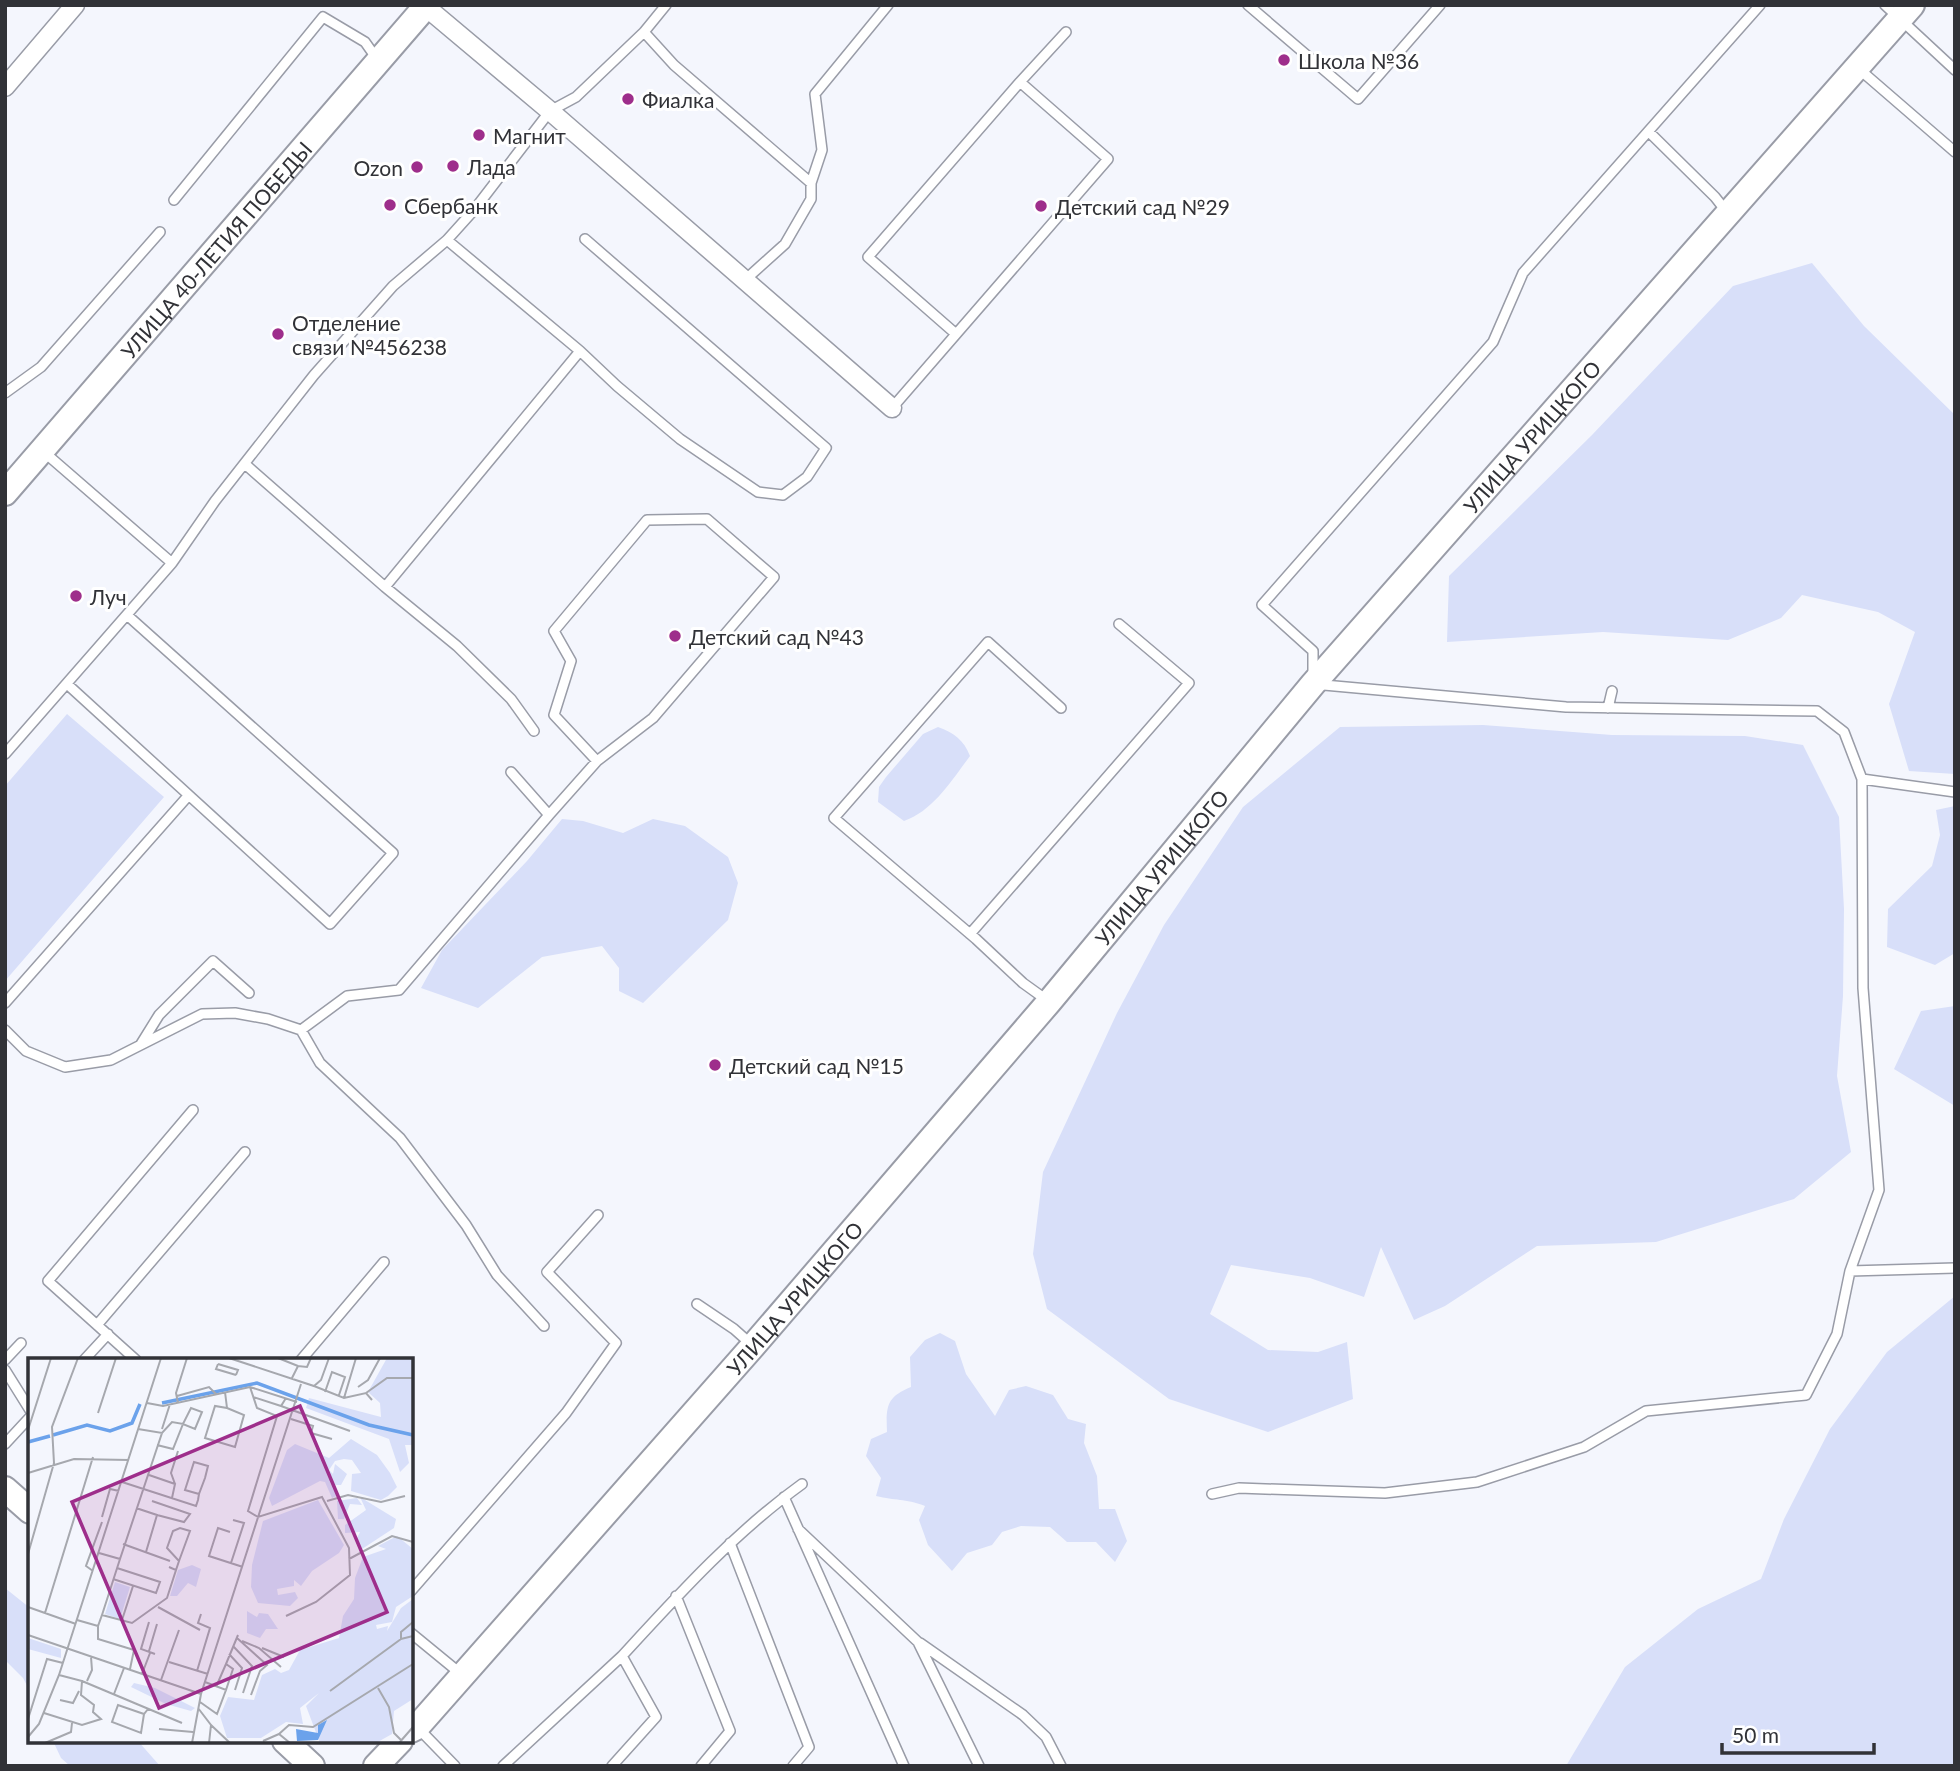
<svg xmlns="http://www.w3.org/2000/svg" width="1960" height="1771" viewBox="0 0 1960 1771" font-family="Lato,sans-serif">
  <rect width="100%" height="100%" fill="#f4f6fd"/>
  <!-- green -->
  <path fill="#d8dff9" d="M 1812,263 L 1864,326 L 1955,415 L 1955,774 L 1909,771 L 1889,704 L 1915,632 L 1878,612 L 1802,595 L 1781,618 L 1728,640 L 1603,632 L 1447,642 L 1449,576 L 1592,435 L 1733,286 Z
    M 67,714 L 164,797 L 5,981 L 5,786 Z
    M 1483,725 L 1612,735 L 1745,736 L 1803,745 L 1839,817 L 1844,909 L 1843,996 L 1837,1076 L 1851,1152 L 1794,1199 L 1656,1242 L 1537,1246 L 1445,1306 L 1414,1320 L 1381,1247 L 1364,1297 L 1310,1278 L 1231,1265 L 1210,1314 L 1268,1350 L 1318,1352 L 1347,1342 L 1353,1399 L 1268,1432 L 1169,1399 L 1047,1309 L 1033,1254 L 1043,1172 L 1117,1013 L 1164,925 L 1243,807 L 1340,727 Z
    M 938,727 C 954,733 964,740 970,756 C 952,780 933,811 904,821 L 878,802 L 879,787 L 886,777 L 923,734 Z
    M 1955,806 L 1955,953 L 1935,965 L 1887,947 L 1888,909 L 1932,866 L 1940,835 L 1936,810 Z
    M 562,819 L 583,821 L 623,833 L 653,819 L 685,826 L 728,857 L 738,883 L 728,920 L 643,1003 L 619,991 L 619,968 L 602,946 L 542,957 L 478,1008 L 421,988 L 442,950 L 527,861 Z
    M 1955,1006 L 1955,1106 L 1894,1069 L 1921,1011 Z
    M 1955,1296 L 1955,1766 L 1566,1766 L 1625,1667 L 1698,1609 L 1761,1579 L 1784,1519 L 1830,1429 L 1887,1352 Z
    M 940,1333 L 955,1341 L 966,1374 L 995,1416 L 1009,1390 L 1026,1386 L 1053,1395 L 1068,1419 L 1086,1424 L 1084,1443 L 1097,1476 L 1099,1509 L 1115,1509 L 1127,1541 L 1115,1562 L 1096,1542 L 1067,1542 L 1050,1527 L 1021,1526 L 1002,1532 L 992,1545 L 967,1553 L 952,1571 L 928,1545 L 919,1520 L 925,1506 C 904,1498 896,1501 876,1496 L 881,1478 L 866,1456 L 871,1439 L 887,1432 C 886,1407 886,1397 911,1387 L 910,1357 L 925,1340 Z
    M 5,1588 L 30,1608 L 30,1691 L 23,1678 L 5,1660 Z
    M 53,1741 L 138,1741 L 160,1766 L 70,1766 L 61,1758 Z"/>
  <g fill="none" stroke-linecap="round" stroke-linejoin="round">
    <defs>
      <path id="lane" d="M 1248,5 L 1358,99 L 1440,5
        M 1885,5 L 1955,70
        M 644,32 L 674,65 L 811,183 L 811,199 L 785,244 L 745,280
        M 1859,69 L 1955,152
        M 1020,82 L 1066,32
        M 1649,132 L 1715,197 L 1726,211
        M 811,183 L 822,150 L 815,94 L 888,5
        M 174,200 L 323,17 L 365,42 L 377,59
        M 580,351 L 617,386 L 680,439 L 758,492 L 783,495 L 807,477 L 826,448 L 585,239
        M 5,393 L 41,367 L 160,232
        M 892,408 C 964,325 1036,242 1108,159 L 1020,82 L 868,257 L 956,334
        M 245,464 L 385,587 L 457,646 L 511,699 L 534,731
        M 172,563 L 215,501 L 314,375 L 393,286 L 447,240 L 474,210 L 550,111 L 576,97 L 644,32 L 666,5
        M 385,587 L 580,351 L 447,240
        M 67,684 L 330,924 L 393,853 L 127,615
        M 1608,708 L 1612,691
        M 5,754 L 172,563 L 44,452
        M 1862,779 L 1955,792
        M 549,815 L 597,761 L 554,715 L 571,661 L 554,631 L 647,520 L 707,519 L 774,577 L 653,718 L 597,761
        M 970,934 L 1189,683 L 1119,624
        M 1048,1001 L 1023,983 L 976,939 L 834,818 L 988,642 L 1061,708
        M 5,1003 L 188,796
        M 5,1030 L 26,1051 L 65,1067 L 111,1060 L 202,1014 L 235,1013 L 268,1019 L 301,1030 L 347,996 L 399,990 L 549,815 L 511,772
        M 301,1030 L 320,1063 L 400,1138 L 466,1225 L 497,1275 L 544,1326
        M 141,1044 L 159,1015 L 213,961 L 249,993
        M 1850,1271 L 1955,1268
        M 697,1304 L 734,1329 L 752,1345
        M 97,1325 L 245,1152
        M 5,1360 L 21,1343
        M 84,1360 L 108,1334
        M 136,1360 L 48,1281 L 193,1110
        M 301,1360 L 384,1262
        M 5,1370 L 30,1410
        M 5,1444 L 30,1417
        M 1212,1494 L 1239,1488 L 1385,1493 L 1477,1482 L 1584,1447 L 1646,1411 L 1806,1395 L 1837,1334 L 1850,1271 L 1879,1190 L 1863,988 L 1862,779 L 1844,732 L 1817,711 L 1566,707 L 1313,684 L 1313,651 L 1262,605 L 1493,342 L 1523,273 L 1760,5
        M 784,1497 L 904,1766
        M 798,1529 L 918,1642 L 979,1766
        M 730,1543 L 809,1747 L 793,1766
        M 411,1591 L 566,1413 L 616,1343 L 547,1272 L 598,1215
        M 676,1596 L 730,1731 L 701,1766
        M 411,1633 L 461,1674
        M 920,1643 L 1023,1715 L 1046,1737 L 1061,1766
        M 418,1728 L 455,1766
        M 503,1766 L 622,1656
        M 612,1766 L 656,1717 L 622,1656 C 678,1595 734,1533 802,1484"/>
      <path id="street" d="M 426,7 L 550,111 L 892,408
        M 5,87 L 75,5"/>
      <g id="secondary">
        <path id="s1" d="M 5,493 L 427,5"/>
        <path d="M 5,1489 L 30,1511"/>
        <path id="s2" d="M 411,1730 L 417,1727 L 753,1346 L 1049,1002 L 1313,684 L 1912,5"/>
        <path d="M 285,1741 L 312,1766"/>
        <path d="M 376,1766 L 400,1741"/>
      </g>
    </defs>
    <!-- lane casing -->
    <use href="#lane" stroke="#999ca7" stroke-width="12"/>
    <!-- street casing -->
    <use href="#street" stroke="#999ca7" stroke-width="21"/>
    <!-- secondary casing -->
    <use href="#secondary" stroke="#999ca7" stroke-width="28"/>
    <!-- lane -->
    <use href="#lane" stroke="#fff" stroke-width="9"/>
    <!-- street -->
    <use href="#street" stroke="#fff" stroke-width="18"/>
    <!-- secondary -->
    <use href="#secondary" stroke="#fff" stroke-width="24"/>
  </g>
  <!-- markers -->
  <g fill="#9e2e8b" stroke="#fff" stroke-width="2.5">
    <circle cx="1284" cy="60" r="7"/>
    <circle cx="628" cy="99" r="7"/>
    <circle cx="479" cy="135" r="7"/>
    <circle cx="453" cy="166" r="7"/>
    <circle cx="417" cy="167" r="7"/>
    <circle cx="390" cy="205" r="7"/>
    <circle cx="1041" cy="206" r="7"/>
    <circle cx="278" cy="334" r="7"/>
    <circle cx="76" cy="596" r="7"/>
    <circle cx="675" cy="636" r="7"/>
    <circle cx="715" cy="1065" r="7"/>
  </g>
  <g text-anchor="middle" dominant-baseline="central" stroke-width="6" stroke-linejoin="round" paint-order="stroke">
    <!-- poi labels -->
    <g font-size="21" fill="#313237" stroke="#fff" text-anchor="start">
      <text x="1298" y="60">Школа №36</text>
      <text x="642" y="99">Фиалка</text>
      <text x="493" y="135">Магнит</text>
      <text x="467" y="166">Лада</text>
      <text x="403" y="167" text-anchor="end">Ozon</text>
      <text x="404" y="205">Сбербанк</text>
      <text x="1055" y="206">Детский сад №29</text>
      <text x="292" y="322">Отделение<tspan x="292" dy="24">связи №456238</tspan></text>
      <text x="90" y="596">Луч</text>
      <text x="689" y="636">Детский сад №43</text>
      <text x="729" y="1065">Детский сад №15</text>
    </g>
    <!-- street labels -->
    <g font-size="21" fill="#313237" stroke="#fff">
      <text stroke="none"><textPath href="#s1" startOffset="322">УЛИЦА 40-ЛЕТИЯ ПОБЕДЫ</textPath></text>
      <text stroke="none"><textPath href="#s2" startOffset="1712">УЛИЦА УРИЦКОГО</textPath></text>
      <text stroke="none"><textPath href="#s2" startOffset="1144">УЛИЦА УРИЦКОГО</textPath></text>
      <text stroke="none"><textPath href="#s2" startOffset="578">УЛИЦА УРИЦКОГО</textPath></text>
    </g>
  </g>
  <!-- overview -->
  <g transform="translate(28 1358)">
    <rect width="385" height="385" fill="#f4f6fd"/>
    <path d="M 359,0 L 385,0 L 385,87 L 377,87 L 381,105 L 372,114 L 361,81 L 278,50 L 281,40 L 353,59 L 352,45 L 340,34 ZM 323,81 L 349,97 L 362,115 L 369,129 L 360,138 L 353,142 L 323,133 L 324,116 L 333,115 L 324,102 L 316,101 L 307,103 L 301,112 L 305,116 L 307,106 L 319,116 L 313,127 L 307,127 L 311,137 L 304,140 L 297,124 L 292,123 L 244,148 L 241,140 L 259,92 L 267,86 L 301,100 ZM 332,139 L 368,161 L 366,170 L 334,191 L 329,180 L 332,174 L 317,175 L 317,167 L 338,152 ZM 329,140 L 334,147 L 322,146 L 316,161 L 310,161 L 309,143 ZM 290,142 L 316,187 L 311,195 L 284,213 L 273,228 L 266,222 L 266,228 L 249,231 L 250,237 L 267,234 L 270,240 L 262,248 L 230,245 L 223,229 L 224,207 L 235,163 ZM 369,178 L 385,191 L 385,238 L 368,249 L 364,264 L 348,267 L 349,271 L 360,268 L 359,273 L 373,250 L 385,241 L 385,341 L 366,353 L 364,376 L 348,385 L 292,385 L 278,348 L 291,335 L 272,350 L 275,366 L 258,364 L 233,380 L 199,380 L 192,358 L 200,339 L 226,342 L 234,317 L 247,311 L 253,315 L 261,312 L 272,292 L 311,280 L 315,258 L 326,241 L 327,220 L 335,199 L 358,191 L 350,188 ZM 164,207 L 173,211 L 168,229 L 160,225 L 149,238 L 142,238 L 150,212 ZM 87,224 L 102,229 L 92,261 L 77,256 ZM 219,253 L 229,259 L 231,255 L 240,256 L 250,271 L 238,271 L 232,280 L 219,275 ZM 0,280 L 33,291 L 33,300 L 0,291 ZM 106,325 L 127,330 L 167,350 L 163,353 L 138,346 L 103,329 Z" fill="#d8dff9"/>
    <path d="M 299,362 L 290,382 L 269,383 L 268,371 L 290,375 L 290,367 Z" fill="#6ba2eb"/>
    <path fill="none" stroke="#6ba2eb" stroke-width="3.5" d="M 134,45 L 229,25 L 341,67 L 385,77M 25,77 L 59,67 L 82,73 L 104,65 L 112,46M 0,84 L 22,78"/>
    <path fill="none" stroke="#a6a8ae" stroke-width="2" d="M 201,0 L 286,28 L 293,22 L 301,0M 250,0 L 270,8M 190,6 L 188,11 L 208,17M 190,6 L 210,12 L 208,17M 264,20 L 270,8 L 279,9 L 283,0M 286,28 L 316,40 L 338,35 L 344,42M 222,29 L 229,50 L 249,58 L 220,153 L 230,159 L 294,139 L 321,190 L 322,217 L 288,244 L 258,258M 330,29 L 340,22 L 352,0M 197,34 L 199,50 L 187,48 L 177,80 L 207,89 L 216,57 L 199,50M 297,34 L 304,14 L 317,19 L 311,37M 338,35 L 359,20 L 385,20M 149,38 L 181,29 L 188,36M 225,39 L 253,48 L 258,40M 316,40 L 328,0M 119,45 L 135,48 L 222,29 L 269,44M 150,45 L 148,35 L 159,0M 253,48 L 322,73M 70,55 L 88,0M 263,61 L 285,68 L 283,75 L 304,81M 110,71 L 134,75 L 144,64 L 155,66 L 163,50 L 174,54 L 167,71 L 155,66 L 145,91 L 129,87M 134,71 L 142,46M 0,72 L 23,0M 0,115 L 46,101 L 101,102M 121,117 L 147,126 L 144,140M 94,124 L 168,148 L 170,142 L 171,136 L 177,120 L 180,108 L 166,104 L 157,132 L 171,136M 147,126 L 143,115 L 150,93M 124,143 L 162,156 L 156,164 L 129,157M 299,143 L 320,137 L 353,144 L 377,138M 108,150 L 129,157 L 118,194M 74,159 L 82,131 L 91,133M 202,174 L 190,170 L 181,198 L 215,209M 95,186 L 142,203M 71,195 L 92,201 L 74,257M 0,196 L 26,105 L 24,69 L 50,0M 92,201 L 134,75M 321,201 L 364,178 L 385,184M 203,205 L 216,165 L 205,162M 148,212 L 151,203 L 139,190 L 145,173 L 152,170 L 162,173 L 151,203M 65,213 L 58,208 L 74,164M 85,221 L 128,235 L 132,224 L 89,210M 0,249 L 48,266M 130,249 L 172,272M 17,255 L 65,99M 49,262 L 70,268 L 74,257 L 104,265 L 139,240 L 148,212 L 141,209M 94,262 L 105,228M 121,264 L 113,291 L 127,296M 385,264 L 373,274 L 373,281 L 385,278M 70,268 L 70,281 L 106,292 L 102,311M 0,277 L 173,336M 209,280 L 239,307 L 232,313 L 223,337M 214,283 L 231,290 L 253,309M 205,288 L 224,308 L 215,335M 234,290 L 256,299M 121,293 L 129,266M 201,296 L 214,310 L 207,332M 141,304 L 180,316M 169,313 L 182,270 L 170,265 L 173,256M 114,316 L 122,295M 133,322 L 151,272M 54,323 L 154,365M 59,323 L 64,312 L 63,299M 177,324 L 198,332 L 205,311 L 198,306 L 210,277M 188,329 L 198,306M 350,330 L 361,349 L 366,375 L 373,382M 302,333 L 373,281M 86,336 L 96,310M 32,342 L 45,345 L 51,333M 172,344 L 189,356 L 198,332M 170,350 L 183,367 L 181,385M 16,355 L 54,367 L 73,361 L 65,354 L 66,347 L 53,337 L 54,323 L 31,317M 116,356 L 113,375 L 84,364 L 90,347 L 116,356 L 120,351M 0,361 L 19,301 L 35,305M 183,367 L 202,385M 131,371 L 165,374M 251,376 L 261,367 L 285,369 L 385,306M 0,379 L 11,366 L 31,317 L 133,0M 235,383 L 251,376 L 262,385M 17,385 L 43,374 L 44,365M 164,385 L 173,336 L 273,26M 371,385 L 385,369"/>
    <path fill="#9e2e8b" fill-opacity="0.15" stroke="#9e2e8b" stroke-width="3.5" d="M 272,48 L 359,254 L 131,350 L 44,144 Z"/>
    <rect width="385" height="385" fill="none" stroke="#313237" stroke-width="3.5"/>
  </g>
  <!-- border -->
  <rect width="1960" height="1771" fill="none" stroke="#313237" stroke-width="14"/>
  <!-- scale -->
  <path d="M1722 1743v10h152v-10" fill="none" stroke="#313237" stroke-width="3.5"/>
  <text x="1732" y="1743" font-size="21" fill="#313237" stroke="#ffffff" stroke-width="5" paint-order="stroke">50 m</text>
</svg>
